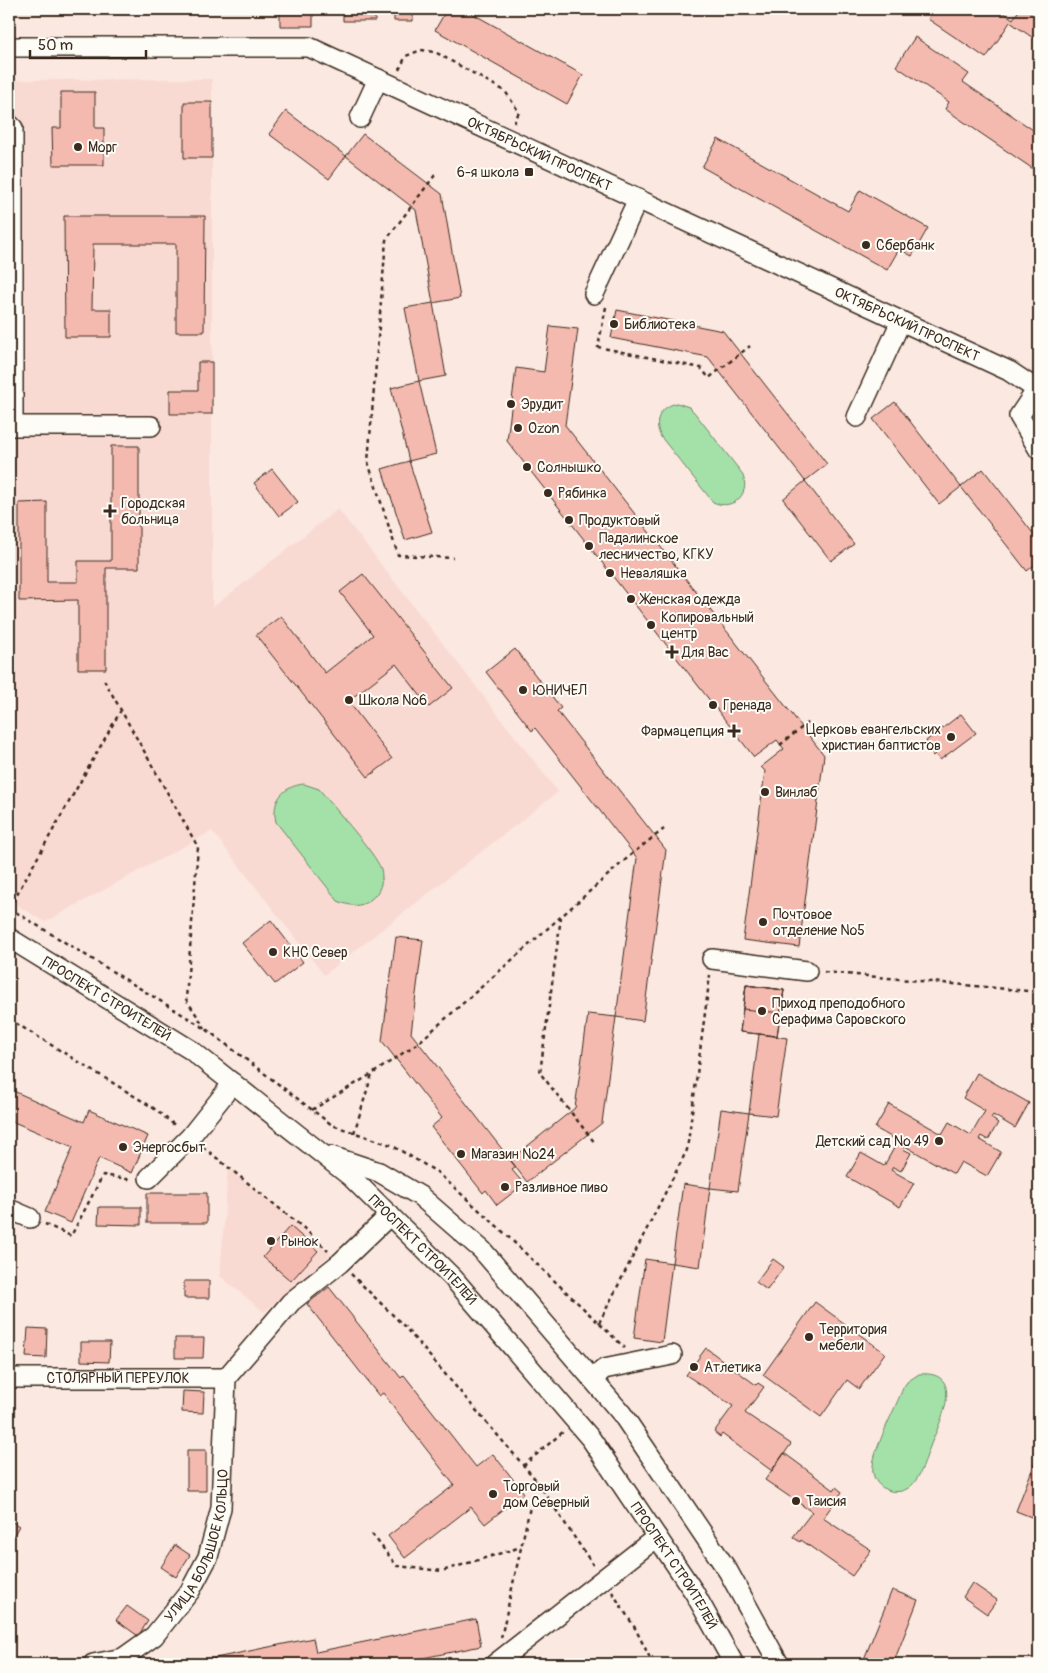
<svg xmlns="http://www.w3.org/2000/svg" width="1048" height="1673" viewBox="0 0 1048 1673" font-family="Pangolin,sans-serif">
  <rect width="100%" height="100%" fill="#fbe8e1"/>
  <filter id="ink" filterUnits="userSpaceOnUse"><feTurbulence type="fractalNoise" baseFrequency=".02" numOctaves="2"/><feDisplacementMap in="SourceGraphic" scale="10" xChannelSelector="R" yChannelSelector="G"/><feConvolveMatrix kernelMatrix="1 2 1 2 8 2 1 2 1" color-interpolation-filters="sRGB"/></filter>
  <g filter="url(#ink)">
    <!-- built -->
    <path fill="#f9dad2" d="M 212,79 L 212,608 L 338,509 L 558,792 L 324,975 L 212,831 L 45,922 L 9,900 L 9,80 Z
      M 228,1168 L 305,1229 L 331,1254 L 264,1312 L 220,1276 Z"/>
    <!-- green -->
    <path fill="#a3e1a9" stroke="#6f8664" d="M 677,403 L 689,407 L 694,412 L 741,472 C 753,492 734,512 713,502 L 661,437 C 653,422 659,407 677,403 Z
      M 304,784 L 319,789 L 324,795 C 337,811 375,853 381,869 C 384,881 380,893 370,900 C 360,908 349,906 338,901 L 276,822 C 271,801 283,786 304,784 Z
      M 919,1374 C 967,1370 940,1422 931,1444 C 926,1456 922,1475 912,1485 C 897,1500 870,1488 873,1466 C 874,1448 896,1407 903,1388 L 907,1382 Z"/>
    <!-- building -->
    <path fill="#f5baaf" stroke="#3b2a1e" d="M 280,9 L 313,9 L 313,26 L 280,26 Z
      M 343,9 L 375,9 L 375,21 L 343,21 Z
      M 394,9 L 413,9 L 413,21 L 394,21 Z
      M 447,9 L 464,9 L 583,75 L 567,104 L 435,30 Z
      M 935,9 L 998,9 L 1013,19 L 1020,9 L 1039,9 L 1039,42 L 1010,22 L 986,58 L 928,19 Z
      M 915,37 L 969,74 L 963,82 L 1039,134 L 1039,173 L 945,109 L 949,102 L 896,66 Z
      M 61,92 L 95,92 L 95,128 L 104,128 L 104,165 L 53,165 L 52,128 L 61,128 Z
      M 184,102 L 212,102 L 212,158 L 184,158 Z
      M 286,111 L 346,156 L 329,179 L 269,134 Z
      M 363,134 L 442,194 L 460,298 L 433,303 L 416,210 L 346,156 Z
      M 718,139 L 848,211 L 860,190 L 928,228 L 912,256 L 899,249 L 887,270 L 702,167 Z
      M 64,216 L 205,216 L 204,332 L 176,332 L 176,244 L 93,244 L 92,309 L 111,309 L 111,337 L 65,337 Z
      M 433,303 L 446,376 L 419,381 L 405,308 Z
      M 617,310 L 723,331 L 827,464 L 805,481 L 708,357 L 611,338 Z
      M 550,326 L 578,329 L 565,425 L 824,755 L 799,947 L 743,940 L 765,771 L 761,767 L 784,749 L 777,740 L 754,757 L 507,441 L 516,368 L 544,372 Z
      M 198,362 L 212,362 L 212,414 L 170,414 L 170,390 L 198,390 Z
      M 419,381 L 436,454 L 409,461 L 391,388 Z
      M 895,402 L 961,487 L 939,504 L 873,419 Z
      M 111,446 L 139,446 L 139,568 L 106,568 L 106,669 L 78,669 L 78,600 L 19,601 L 19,503 L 47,502 L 47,582 L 78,582 L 78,561 L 111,561 Z
      M 409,461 L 432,532 L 405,540 L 382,469 Z
      M 272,469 L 298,502 L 279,516 L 254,483 Z
      M 983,469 L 1039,541 L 1039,561 L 1027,571 L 961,487 Z
      M 805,481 L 854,544 L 831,561 L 783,499 Z
      M 363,574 L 453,688 L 429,707 L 396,664 L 348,701 L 392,759 L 368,777 L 256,635 L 281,616 L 325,673 L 373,635 L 340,592 Z
      M 515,649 L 561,708 L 557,711 L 666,850 L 643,1021 L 616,1017 L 637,858 L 535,728 L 532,731 L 486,672 Z
      M 961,714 L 976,733 L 940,760 L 935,754 L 933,756 L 928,749 L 930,747 L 926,741 Z
      M 271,920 L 303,962 L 275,984 L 242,943 Z
      M 396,937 L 423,940 L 411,1033 L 516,1167 L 512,1170 L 524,1184 L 497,1205 L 486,1190 L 483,1193 L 431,1127 L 442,1118 L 382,1041 Z
      M 746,985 L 784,990 L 777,1036 L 740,1032 Z
      M 746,985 L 784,990 L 781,1013 L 743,1009 Z
      M 746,985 L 784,990 L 777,1036 L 740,1032 Z
      M 588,1014 L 616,1017 L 602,1123 L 527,1182 L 510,1160 L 575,1108 Z
      M 759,1034 L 787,1038 L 776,1116 L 749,1113 Z
      M 977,1073 L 1029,1103 L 1015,1128 L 993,1115 L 991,1118 L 998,1123 L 988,1140 L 981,1136 L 979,1139 L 1001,1152 L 987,1176 L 961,1162 L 954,1174 L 905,1146 L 903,1149 L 911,1153 L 901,1171 L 893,1167 L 891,1170 L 914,1183 L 900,1207 L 847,1177 L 861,1153 L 884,1166 L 898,1141 L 875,1128 L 889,1104 L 942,1134 L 949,1122 L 971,1135 L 985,1111 L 963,1098 Z
      M 9,1089 L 84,1122 L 89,1110 L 148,1136 L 132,1173 L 99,1158 L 71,1223 L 45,1212 L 73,1147 L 9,1120 Z
      M 721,1109 L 749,1113 L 738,1191 L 710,1188 Z
      M 683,1184 L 710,1188 L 700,1267 L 672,1263 Z
      M 147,1193 L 207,1193 L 207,1223 L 147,1223 Z
      M 99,1207 L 141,1207 L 141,1225 L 98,1224 Z
      M 290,1226 L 318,1251 L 291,1281 L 263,1257 Z
      M 645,1259 L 672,1263 L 662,1342 L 634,1338 Z
      M 773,1259 L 784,1267 L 767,1290 L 756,1282 Z
      M 184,1281 L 209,1281 L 209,1298 L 184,1298 Z
      M 329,1287 L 401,1378 L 404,1375 L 476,1467 L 493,1454 L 524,1493 L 485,1524 L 471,1507 L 405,1558 L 388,1536 L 454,1485 L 383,1393 L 379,1396 L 307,1304 Z
      M 815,1302 L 885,1353 L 859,1389 L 847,1380 L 821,1417 L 763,1375 Z
      M 28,1328 L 47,1329 L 46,1358 L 26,1357 Z
      M 175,1338 L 204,1338 L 203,1358 L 175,1358 Z
      M 81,1342 L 110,1342 L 109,1362 L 81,1361 Z
      M 706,1348 L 756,1385 L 758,1383 L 764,1387 L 745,1413 L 791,1444 L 772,1471 L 722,1434 L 720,1437 L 714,1432 L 733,1406 L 686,1375 Z
      M 183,1391 L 204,1392 L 203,1413 L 182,1412 Z
      M 187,1450 L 206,1450 L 206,1491 L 187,1491 Z
      M 1039,1452 L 1039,1520 L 1016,1511 Z
      M 784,1453 L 834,1490 L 836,1487 L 842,1492 L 823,1518 L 871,1550 L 852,1576 L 801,1540 L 800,1542 L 793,1537 L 812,1512 L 765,1480 Z
      M 9,1520 L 19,1526 L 9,1543 Z
      M 175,1545 L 190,1555 L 176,1577 L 161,1567 Z
      M 972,1583 L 997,1600 L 987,1614 L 963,1597 Z
      M 892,1590 L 918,1600 L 893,1664 L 862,1664 Z
      M 127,1606 L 148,1621 L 138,1636 L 116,1620 Z
      M 476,1619 L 481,1646 L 394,1664 L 186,1664 L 313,1638 L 316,1652 Z
      M 540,1657 L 546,1664 L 531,1664 Z"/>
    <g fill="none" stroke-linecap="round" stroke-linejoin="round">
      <defs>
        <g id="minor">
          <path id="s1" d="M 9,47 L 309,47 L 1009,371 L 1039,391"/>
          <path d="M 360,118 L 378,79"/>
          <path d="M 9,124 L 13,128 L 13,426 L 151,426"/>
          <path d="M 594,294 L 638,199"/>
          <path d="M 1037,389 L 1019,416 L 1039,450"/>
          <path d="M 857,417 L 901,321"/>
          <path id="s2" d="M 9,938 L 191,1050 L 351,1177 L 453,1278 L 591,1439 L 694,1592 L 734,1664"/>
          <path d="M 712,959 L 807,971"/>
          <path d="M 331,1156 L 379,1172 L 420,1196 L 482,1250 L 622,1414 L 728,1571 L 779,1664"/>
          <path d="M 149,1178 L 190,1137 L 233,1083"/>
          <path d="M 9,1209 L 30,1218"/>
          <path id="s3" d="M 9,1378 L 226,1378"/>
          <path d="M 226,1378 L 291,1302 L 340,1263 L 390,1215"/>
          <path d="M 592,1379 L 604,1369 L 672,1355"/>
          <path id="s4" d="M 93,1664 L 123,1658 L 154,1636 L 190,1591 L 208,1557 L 221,1508 L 226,1378"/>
          <path d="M 495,1664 L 657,1537"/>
        </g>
      </defs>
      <!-- minor casing -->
      <use href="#minor" stroke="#3b2a1e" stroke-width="22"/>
      <!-- path -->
      <path stroke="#3b2a1e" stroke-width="2.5" stroke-dasharray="4 4" stroke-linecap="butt" d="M 399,70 L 406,56 L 421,50 L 435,52 L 505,91 L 519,112 L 514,123
        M 435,175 L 386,240 L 368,462 L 398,555 L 453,558
        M 606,307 L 598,347 L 701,368 L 709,378 L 750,346
        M 104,680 L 198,847 L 186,999 L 205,1028
        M 780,745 L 811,720
        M 9,908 L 206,1029 L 332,1125 L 391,1145 L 437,1172 L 499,1228 L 625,1348
        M 9,908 L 121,710
        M 561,917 L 540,1073 L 595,1143
        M 824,972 L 1039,992
        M 9,1019 L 152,1107 L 177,1127
        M 312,1110 L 370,1075
        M 354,1133 L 372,1074 L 418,1043 L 633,853 L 664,829
        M 203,1147 L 305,1229 L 328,1251
        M 45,1224 L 71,1236 L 103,1175 L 133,1180
        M 351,1274 L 403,1325 L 536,1480 L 593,1565
        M 599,1323 L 687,1150 L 710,975
        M 523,1466 L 564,1431
        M 372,1534 L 397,1566 L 442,1571 L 521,1547
        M 612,1592 L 635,1628 L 653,1664
        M 501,1638 L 536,1480"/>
      <!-- minor -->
      <use href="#minor" stroke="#fdfcf7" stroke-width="19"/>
    </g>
  </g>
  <!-- markers -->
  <g fill="#3b2a1e" stroke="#fdfcf7" stroke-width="2">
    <circle cx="78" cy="147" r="5"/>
    <rect x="524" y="167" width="10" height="10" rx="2.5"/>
    <circle cx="866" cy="245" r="5"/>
    <circle cx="614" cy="324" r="5"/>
    <circle cx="511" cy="404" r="5"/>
    <circle cx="518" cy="428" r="5"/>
    <circle cx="527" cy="467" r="5"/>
    <circle cx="548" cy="493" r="5"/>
    <path d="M107.5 503.5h5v5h5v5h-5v5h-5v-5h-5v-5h5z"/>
    <circle cx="569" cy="520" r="5"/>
    <circle cx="589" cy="546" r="5"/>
    <circle cx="610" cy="573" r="5"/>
    <circle cx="631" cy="599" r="5"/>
    <circle cx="651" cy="625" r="5"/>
    <path d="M669.5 644.5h5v5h5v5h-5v5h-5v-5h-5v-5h5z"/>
    <circle cx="523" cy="690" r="5"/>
    <circle cx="349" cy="700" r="5"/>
    <circle cx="713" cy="705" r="5"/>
    <path d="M731.5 723.5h5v5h5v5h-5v5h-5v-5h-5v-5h5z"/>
    <circle cx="951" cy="737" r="5"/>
    <circle cx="765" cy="792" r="5"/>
    <circle cx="763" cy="922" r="5"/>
    <circle cx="273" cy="952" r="5"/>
    <circle cx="762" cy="1011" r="5"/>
    <circle cx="939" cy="1141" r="5"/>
    <circle cx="123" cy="1147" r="5"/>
    <circle cx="461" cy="1154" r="5"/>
    <circle cx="505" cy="1187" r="5"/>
    <circle cx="271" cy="1241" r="5"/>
    <circle cx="809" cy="1337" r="5"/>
    <circle cx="694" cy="1367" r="5"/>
    <circle cx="493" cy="1494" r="5"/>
    <circle cx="796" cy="1501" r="5"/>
  </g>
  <g text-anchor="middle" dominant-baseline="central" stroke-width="4" stroke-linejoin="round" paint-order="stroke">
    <!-- poi labels -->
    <g font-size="14" fill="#3b2a1e" stroke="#fdfcf7" text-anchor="start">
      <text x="88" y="147">Морг</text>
      <text x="519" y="172" text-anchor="end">6-я школа</text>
      <text x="876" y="245">Сбербанк</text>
      <text x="624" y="324">Библиотека</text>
      <text x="521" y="404">Эрудит</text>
      <text x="528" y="428">Ozon</text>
      <text x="537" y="467">Солнышко</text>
      <text x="558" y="493">Рябинка</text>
      <text x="121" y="503">Городская<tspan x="121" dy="16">больница</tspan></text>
      <text x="579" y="520">Продуктовый</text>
      <text x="599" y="538">Падалинское<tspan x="599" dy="16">лесничество, КГКУ</tspan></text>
      <text x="620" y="573">Неваляшка</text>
      <text x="641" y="599">Женская одежда</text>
      <text x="661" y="617">Копировальный<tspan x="661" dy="16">центр</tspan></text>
      <text x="682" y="652">Для Вас</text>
      <text x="533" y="690">ЮНИЧЕЛ</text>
      <text x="359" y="700">Школа №6</text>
      <text x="723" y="705">Гренада</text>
      <text x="941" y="729" text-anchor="end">Церковь евангельских<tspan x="941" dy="16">христиан баптистов</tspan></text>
      <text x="724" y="731" text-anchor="end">Фармацепция</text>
      <text x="775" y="792">Винлаб</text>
      <text x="773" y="914">Почтовое<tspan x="773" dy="16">отделение №5</tspan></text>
      <text x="283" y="952">КНС Север</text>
      <text x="772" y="1003">Приход преподобного<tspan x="772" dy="16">Серафима Саровского</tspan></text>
      <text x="929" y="1141" text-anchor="end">Детский сад № 49</text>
      <text x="133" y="1147">Энергосбыт</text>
      <text x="471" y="1154">Магазин №24</text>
      <text x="515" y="1187">Разливное пиво</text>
      <text x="281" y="1241">Рынок</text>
      <text x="819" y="1329">Территория<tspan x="819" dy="16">мебели</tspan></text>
      <text x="704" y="1367">Атлетика</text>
      <text x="503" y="1486">Торговый<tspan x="503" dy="16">дом Северный</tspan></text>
      <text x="806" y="1501">Таисия</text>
    </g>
    <!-- street labels -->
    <g font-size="14" fill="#3b2a1e" stroke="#fdfcf7">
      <text stroke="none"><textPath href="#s1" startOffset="554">ОКТЯБРЬСКИЙ ПРОСПЕКТ</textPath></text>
      <text stroke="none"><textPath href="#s1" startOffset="959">ОКТЯБРЬСКИЙ ПРОСПЕКТ</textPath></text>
      <text stroke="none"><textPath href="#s2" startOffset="115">ПРОСПЕКТ СТРОИТЕЛЕЙ</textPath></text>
      <text stroke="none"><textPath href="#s2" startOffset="520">ПРОСПЕКТ СТРОИТЕЛЕЙ</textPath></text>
      <text stroke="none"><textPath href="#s3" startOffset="109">СТОЛЯРНЫЙ ПЕРЕУЛОК</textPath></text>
      <text stroke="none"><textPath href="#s4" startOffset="172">УЛИЦА БОЛЬШОЕ КОЛЬЦО</textPath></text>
      <text stroke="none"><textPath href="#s2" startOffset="925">ПРОСПЕКТ СТРОИТЕЛЕЙ</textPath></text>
    </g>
  </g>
  <!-- margin -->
  <rect width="1048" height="1673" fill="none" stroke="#fdfcf7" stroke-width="30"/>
  <rect x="15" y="15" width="1018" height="1643" fill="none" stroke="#3b2a1e" stroke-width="2" filter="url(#ink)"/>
  <!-- scale -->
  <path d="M30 50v8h116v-8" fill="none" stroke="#3b2a1e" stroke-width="2.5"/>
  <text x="38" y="50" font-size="15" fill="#3b2a1e" stroke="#fdfcf7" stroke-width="4" paint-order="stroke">50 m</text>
</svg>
